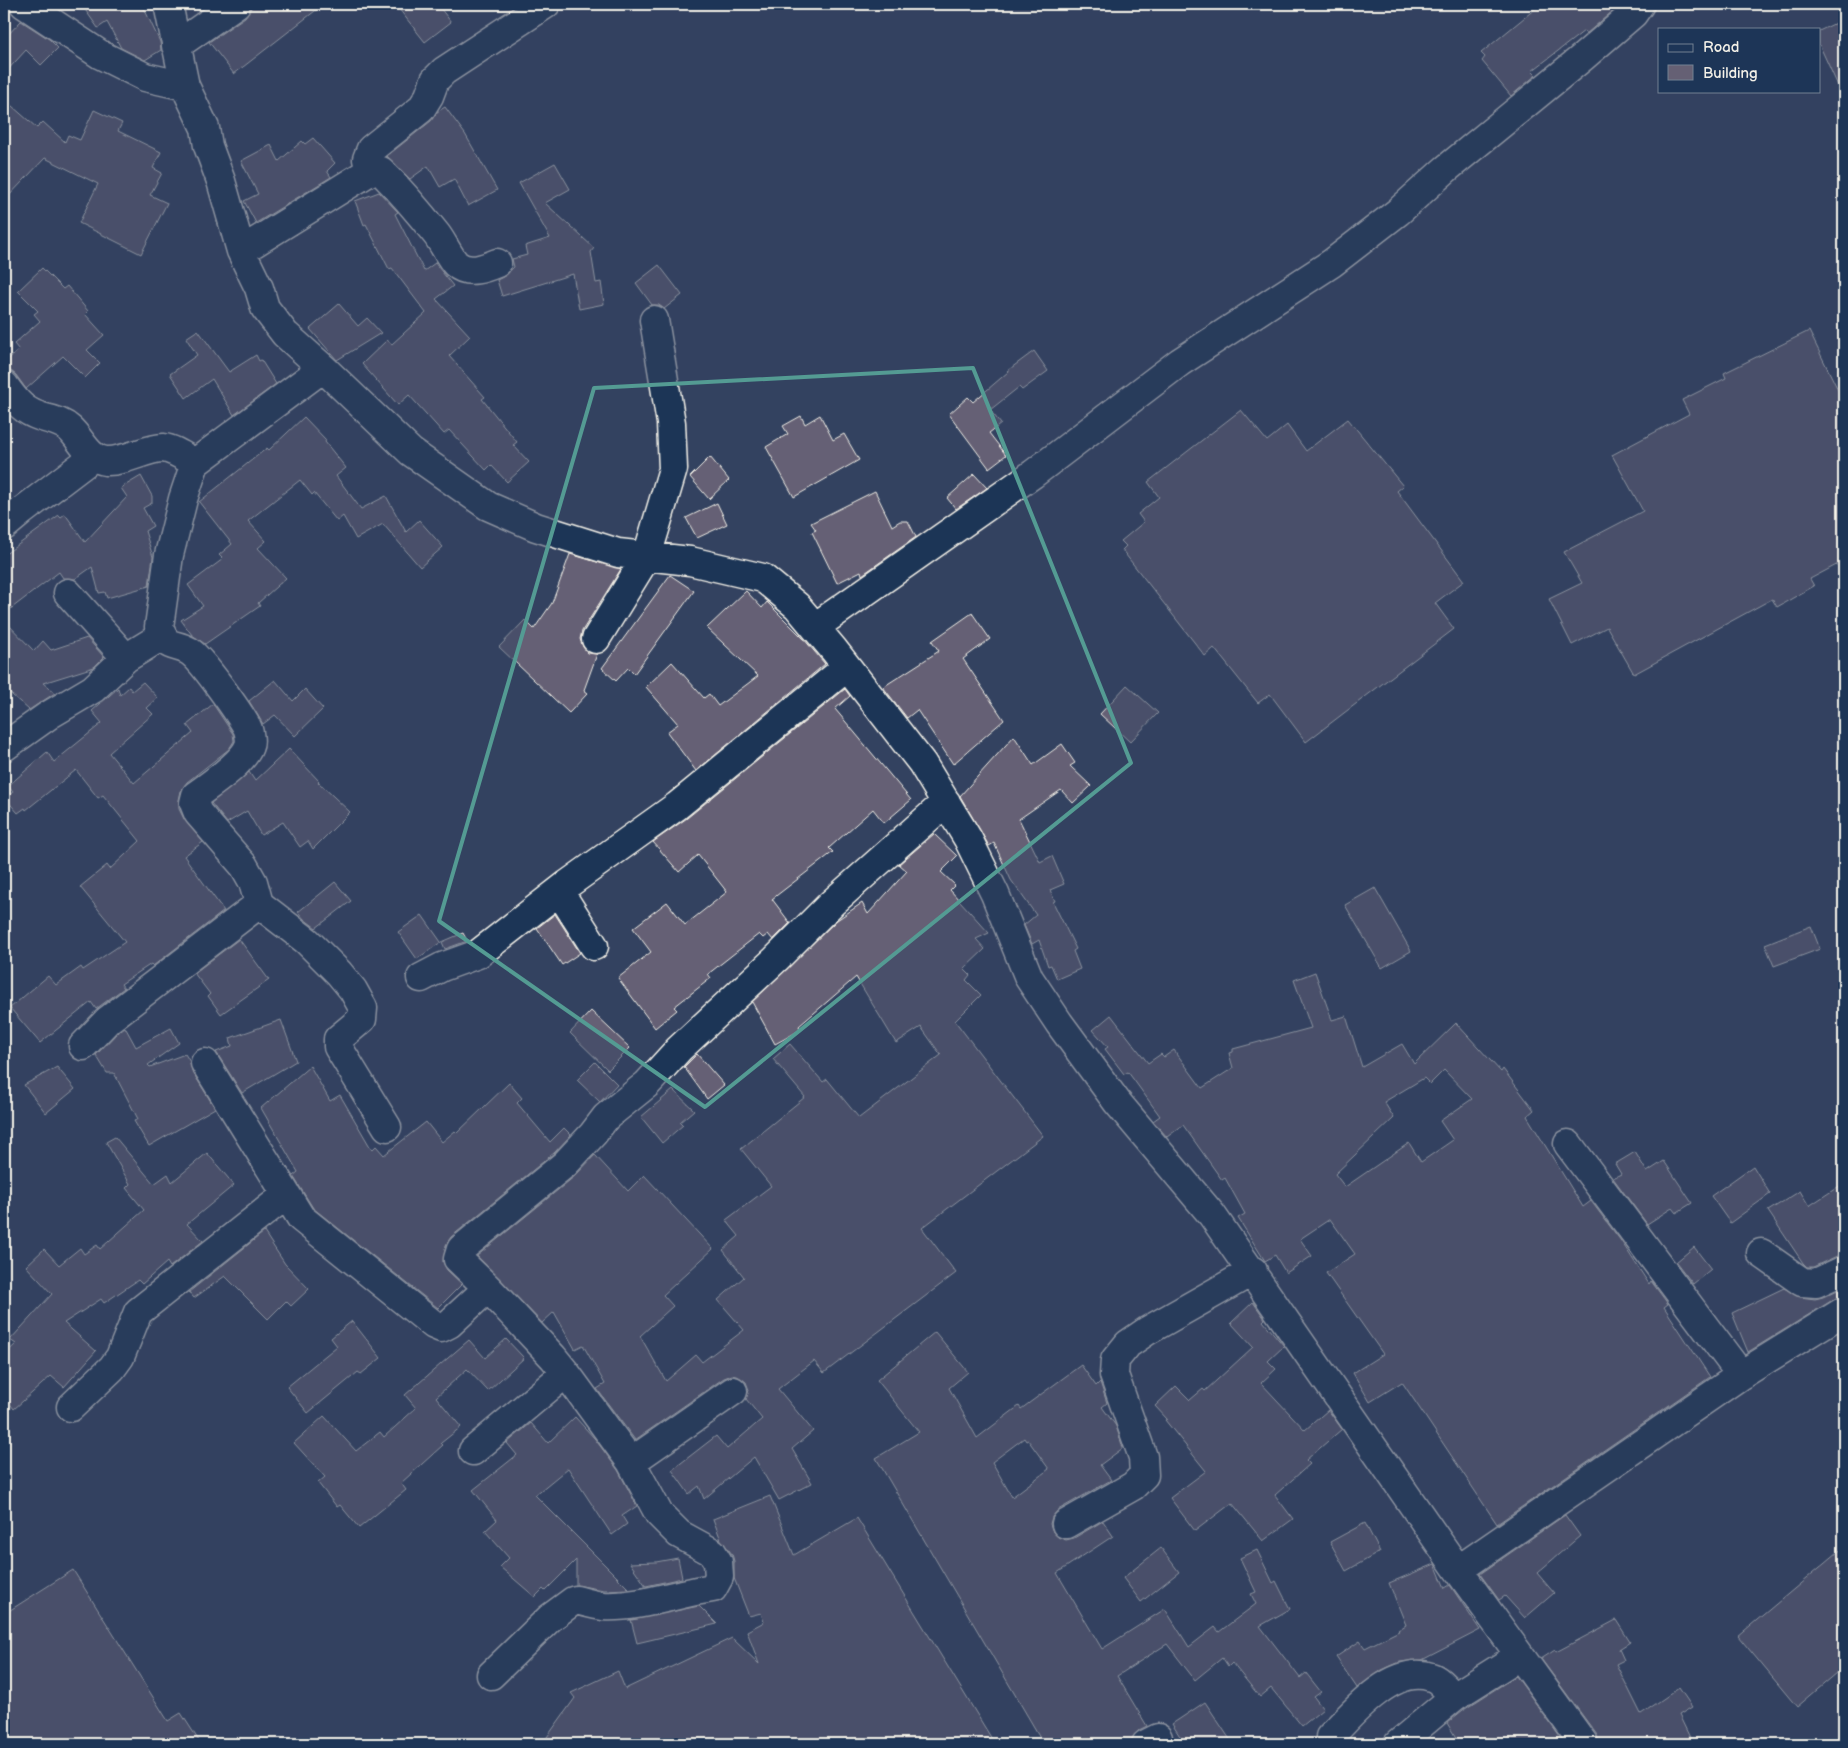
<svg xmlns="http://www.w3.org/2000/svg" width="1848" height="1748" viewBox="0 0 1848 1748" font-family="'Balsamiq Sans',sans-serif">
  <rect width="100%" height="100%" fill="#334260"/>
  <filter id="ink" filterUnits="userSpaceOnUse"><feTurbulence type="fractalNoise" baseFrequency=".02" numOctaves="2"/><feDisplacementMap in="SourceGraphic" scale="10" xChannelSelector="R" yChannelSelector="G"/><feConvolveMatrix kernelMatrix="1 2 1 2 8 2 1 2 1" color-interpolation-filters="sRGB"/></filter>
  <g filter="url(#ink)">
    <!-- building -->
    <path fill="#656074" stroke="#f4f1e8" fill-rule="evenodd" d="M 81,4 L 142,4 L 160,42 L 161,50 L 145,60 L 121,48 L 107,22 L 98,28 Z
      M 256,4 L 324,4 L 234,74 L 209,42 L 245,17 L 251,8 Z
      M 395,4 L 437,4 L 451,22 L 425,42 Z
      M 1541,4 L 1621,4 L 1586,34 L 1584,31 L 1532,71 L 1536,75 L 1511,96 L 1482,61 L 1485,57 L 1481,53 Z
      M 1844,19 L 1844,99 L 1819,44 L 1819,31 Z
      M 21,21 L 49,39 L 58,48 L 41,65 L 26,50 L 4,74 L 4,39 Z
      M 4,99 L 37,128 L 43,122 L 65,142 L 68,135 L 80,140 L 94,110 L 122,123 L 118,131 L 161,152 L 153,168 L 162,173 L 150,195 L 167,203 L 141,254 L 79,223 L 98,184 L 45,158 L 4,201 Z
      M 445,107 L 465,134 L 497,190 L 468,206 L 454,179 L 440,187 L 428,166 L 410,179 L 387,156 L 431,121 L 437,112 Z
      M 313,138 L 335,163 L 327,171 L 331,177 L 256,223 L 244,201 L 258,194 L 241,161 L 271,145 L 279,161 L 302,141 L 305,144 Z
      M 555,163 L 570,189 L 545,203 L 594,248 L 591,252 L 596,283 L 601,282 L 604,304 L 579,309 L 573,274 L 502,296 L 497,280 L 503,277 L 514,267 L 512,259 L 527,255 L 525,246 L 550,238 L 519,183 Z
      M 379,192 L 398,212 L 395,214 L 424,271 L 435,263 L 453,286 L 436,299 L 470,336 L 449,356 L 485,397 L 482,399 L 517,442 L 513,445 L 529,462 L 507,482 L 491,465 L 486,470 L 449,430 L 444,434 L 409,395 L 398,405 L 362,364 L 387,340 L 392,344 L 426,313 L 392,268 L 389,269 L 366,224 L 364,225 L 355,201 Z
      M 659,265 L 682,295 L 664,309 L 659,305 L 652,305 L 636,283 Z
      M 42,268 L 63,289 L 67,286 L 88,311 L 85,314 L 104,335 L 87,350 L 100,363 L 85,378 L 63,356 L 26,389 L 16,375 L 11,371 L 4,370 L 4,363 L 19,350 L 14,344 L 40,321 L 34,314 L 38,311 L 18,291 Z
      M 339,304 L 358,326 L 367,318 L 381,333 L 337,360 L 310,329 Z
      M 198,330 L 229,372 L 256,355 L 259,361 L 261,360 L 276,384 L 234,415 L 212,379 L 186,398 L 170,374 L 197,355 L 186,338 Z
      M 1809,331 L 1844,402 L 1844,561 L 1810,579 L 1814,586 L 1777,607 L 1772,599 L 1634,674 L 1607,627 L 1572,645 L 1549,599 L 1582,583 L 1564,552 L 1643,511 L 1612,455 L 1689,414 L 1682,400 L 1726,378 L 1724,373 Z
      M 1034,351 L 1048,371 L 1022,390 L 1019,387 L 990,410 L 1001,424 L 989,433 L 1006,455 L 989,468 L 949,414 L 968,397 L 973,402 L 1008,372 L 1007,371 Z
      M 1241,410 L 1267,441 L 1287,425 L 1306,451 L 1348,419 L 1403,486 L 1397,491 L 1464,581 L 1435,603 L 1454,629 L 1306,742 L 1270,694 L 1258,703 L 1214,648 L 1205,656 L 1122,550 L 1126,546 L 1121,541 L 1144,522 L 1138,514 L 1159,497 L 1148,482 Z
      M 820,415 L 833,440 L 844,434 L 859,460 L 794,497 L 766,447 L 788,434 L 783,426 L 801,416 L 805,424 Z
      M 304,417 L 326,440 L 325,442 L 346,468 L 336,476 L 361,509 L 386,496 L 406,532 L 419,520 L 443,547 L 420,567 L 383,524 L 356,539 L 343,516 L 337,521 L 314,493 L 312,495 L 300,480 L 248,521 L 266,541 L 258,548 L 286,578 L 258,603 L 260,606 L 205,644 L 192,635 L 181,620 L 203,606 L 188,585 L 223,559 L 219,555 L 232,544 L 199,502 L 267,448 L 269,450 Z
      M 710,457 L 729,480 L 709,499 L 690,477 Z
      M 974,474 L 987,488 L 956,509 L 947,498 Z
      M 141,476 L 152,496 L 152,503 L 143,508 L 153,526 L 145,531 L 153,557 L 149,586 L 107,598 L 105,592 L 99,593 L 92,567 L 75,579 L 63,578 L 59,572 L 4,614 L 4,555 L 59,515 L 61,517 L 65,514 L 85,542 L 127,497 L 121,488 Z
      M 875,491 L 892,526 L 900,521 L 908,521 L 916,537 L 862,575 L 861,571 L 837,583 L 812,532 L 816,530 L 811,523 Z
      M 717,503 L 727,524 L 697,538 L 686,518 Z
      M 570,554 L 621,569 L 582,631 L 580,639 L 583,647 L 588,653 L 597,654 L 584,690 L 588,693 L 569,713 L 499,647 L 525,620 L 534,629 L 552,603 Z
      M 670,575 L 694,591 L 634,674 L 628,668 L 616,681 L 602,668 Z
      M 746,591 L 762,608 L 767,602 L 803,638 L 825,664 L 696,771 L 667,732 L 678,724 L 646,687 L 672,662 L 704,698 L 709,694 L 718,706 L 758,676 L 707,628 Z
      M 972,613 L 990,639 L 963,659 L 1004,720 L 953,764 L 917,710 L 907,718 L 883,687 L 939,651 L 932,641 Z
      M 4,620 L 34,651 L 43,641 L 51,650 L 87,638 L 104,657 L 94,667 L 43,683 L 55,693 L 29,710 L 4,688 Z
      M 275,680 L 293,701 L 305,689 L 323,709 L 295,736 L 275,715 L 263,724 L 249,701 Z
      M 143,682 L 158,698 L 147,708 L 153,714 L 109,753 L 134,783 L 193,733 L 187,725 L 213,704 L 233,734 L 234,741 L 229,749 L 187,782 L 181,791 L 179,800 L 179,809 L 184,819 L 203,842 L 184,856 L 224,911 L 153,966 L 151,964 L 121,984 L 124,988 L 96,1009 L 91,1002 L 40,1043 L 10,1008 L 48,976 L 56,985 L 81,967 L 83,970 L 125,942 L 80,887 L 107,865 L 110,869 L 140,841 L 103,795 L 98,798 L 76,770 L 26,810 L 25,808 L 18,813 L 5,798 L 13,792 L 8,786 L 47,752 L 54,762 L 102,723 L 92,711 L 118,688 L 120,695 L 129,687 L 132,691 Z
      M 1127,685 L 1158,713 L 1130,742 L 1100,714 Z
      M 845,689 L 850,696 L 835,709 L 911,800 L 884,823 L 873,809 L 829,848 L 833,852 L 772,899 L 790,923 L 773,940 L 768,934 L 763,938 L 759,934 L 708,974 L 711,978 L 674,1007 L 677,1010 L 655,1028 L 618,978 L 651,952 L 633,928 L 667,902 L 685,925 L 727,892 L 698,855 L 679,872 L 653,842 L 687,818 Z
      M 1014,736 L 1033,765 L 1062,744 L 1075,763 L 1070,766 L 1091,786 L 1073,803 L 1061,790 L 1019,819 L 1040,862 L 1052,856 L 1064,884 L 1050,890 L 1055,901 L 1053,902 L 1076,949 L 1073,951 L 1080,969 L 1057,979 L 1051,965 L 1048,966 L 1039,940 L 1032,944 L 1024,925 L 1036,915 L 1011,880 L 994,843 L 989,846 L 960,796 Z
      M 289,749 L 319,781 L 318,782 L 350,812 L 313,849 L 308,841 L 300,847 L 283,822 L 261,835 L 247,811 L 227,823 L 211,803 L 249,772 L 255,781 Z
      M 934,834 L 957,856 L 941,872 L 955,885 L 950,890 L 989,933 L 976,939 L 985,949 L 964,969 L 970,975 L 966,980 L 981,995 L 955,1021 L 1043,1136 L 922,1228 L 956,1273 L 824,1373 L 814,1361 L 778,1389 L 813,1431 L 792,1449 L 812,1483 L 779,1500 L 754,1457 L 704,1499 L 699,1486 L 689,1494 L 672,1470 L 716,1436 L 727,1449 L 762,1419 L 746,1399 L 749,1390 L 746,1382 L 739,1377 L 732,1375 L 724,1378 L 635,1440 L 597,1389 L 605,1384 L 583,1345 L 575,1349 L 554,1312 L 542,1323 L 477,1256 L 575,1176 L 595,1155 L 628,1191 L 644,1175 L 713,1249 L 663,1295 L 673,1306 L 640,1336 L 666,1381 L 696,1355 L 702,1362 L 744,1330 L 718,1300 L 744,1277 L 723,1250 L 739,1236 L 726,1220 L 771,1186 L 741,1149 L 805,1097 L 773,1059 L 790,1044 L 823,1082 L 827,1079 L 859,1118 L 941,1055 L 921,1027 L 896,1043 L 856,977 L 799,1026 L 801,1030 L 775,1044 L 752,1002 L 837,920 L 862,903 L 868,914 L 907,871 L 899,864 Z
      M 335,882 L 351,901 L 316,928 L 304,919 L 298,912 Z
      M 1375,888 L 1411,951 L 1382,968 L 1345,905 Z
      M 555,914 L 580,953 L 562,965 L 537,928 Z
      M 422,915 L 441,942 L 417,959 L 398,932 Z
      M 1811,926 L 1820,949 L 1774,966 L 1765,944 Z
      M 463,933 L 467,941 L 445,949 L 442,942 Z
      M 239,939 L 269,980 L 221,1014 L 208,996 L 210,994 L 194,973 Z
      M 1315,972 L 1332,1020 L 1346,1016 L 1362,1067 L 1402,1044 L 1414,1064 L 1456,1023 L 1501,1072 L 1503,1069 L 1534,1110 L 1527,1116 L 1583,1207 L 1591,1201 L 1621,1241 L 1649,1284 L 1651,1281 L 1668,1304 L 1664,1307 L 1710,1377 L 1497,1524 L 1402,1382 L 1370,1402 L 1353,1373 L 1383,1354 L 1326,1273 L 1355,1254 L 1330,1219 L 1300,1239 L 1312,1256 L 1286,1273 L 1275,1255 L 1265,1261 L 1238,1218 L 1245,1214 L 1225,1178 L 1222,1180 L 1183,1125 L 1167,1137 L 1153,1121 L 1160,1116 L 1128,1072 L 1124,1074 L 1105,1049 L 1108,1047 L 1093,1030 L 1111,1015 L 1148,1063 L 1161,1054 L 1164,1057 L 1174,1050 L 1202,1088 L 1233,1068 L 1229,1053 L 1233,1052 L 1233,1049 L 1311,1028 L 1294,980 ZM 1444,1070 L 1472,1099 L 1440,1121 L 1453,1140 L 1421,1162 L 1409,1143 L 1345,1187 L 1335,1174 L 1394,1118 L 1384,1102 L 1424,1078 L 1430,1084 Z
      M 591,1011 L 630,1048 L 608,1070 L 570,1033 Z
      M 281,1020 L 296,1061 L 242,1093 L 216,1052 L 232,1046 L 230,1038 Z
      M 125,1027 L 136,1047 L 171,1028 L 179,1043 L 148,1065 L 150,1067 L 185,1054 L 190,1062 L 192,1071 L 215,1108 L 149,1146 L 134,1121 L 138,1119 L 114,1073 L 107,1073 L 96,1055 L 118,1032 Z
      M 697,1054 L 724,1085 L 707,1099 L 684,1067 Z
      M 595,1062 L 617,1084 L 600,1102 L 577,1080 Z
      M 310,1066 L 330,1101 L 340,1095 L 372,1150 L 376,1146 L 384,1155 L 426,1122 L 442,1142 L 455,1131 L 457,1133 L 509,1083 L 522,1098 L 517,1103 L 550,1142 L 564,1128 L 571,1135 L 554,1153 L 451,1237 L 446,1245 L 443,1262 L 447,1270 L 462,1284 L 438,1308 L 313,1208 L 293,1176 L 298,1172 L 261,1108 Z
      M 57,1067 L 75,1089 L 46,1113 L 24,1085 Z
      M 673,1090 L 694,1110 L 680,1122 L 683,1125 L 662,1143 L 641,1117 Z
      M 115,1137 L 154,1184 L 168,1174 L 172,1182 L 207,1153 L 234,1185 L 187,1224 L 203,1241 L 170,1267 L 167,1262 L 142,1284 L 138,1280 L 104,1303 L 101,1299 L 64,1323 L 96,1351 L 64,1387 L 51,1376 L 14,1409 L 4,1396 L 4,1355 L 16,1344 L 10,1340 L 52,1294 L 26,1266 L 44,1249 L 59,1265 L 80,1248 L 84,1254 L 97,1245 L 100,1249 L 144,1210 L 126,1188 L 130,1184 L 106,1142 Z
      M 1635,1152 L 1647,1172 L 1664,1161 L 1692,1203 L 1676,1213 L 1672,1208 L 1647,1224 L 1613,1178 L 1621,1174 L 1615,1164 Z
      M 1753,1166 L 1770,1194 L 1730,1223 L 1711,1196 Z
      M 1844,1183 L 1844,1255 L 1837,1256 L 1813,1267 L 1807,1267 L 1803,1263 L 1768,1211 L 1800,1191 L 1809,1206 Z
      M 264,1232 L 285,1264 L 309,1289 L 291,1306 L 286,1301 L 268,1319 L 225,1276 L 194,1298 L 189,1292 Z
      M 1694,1247 L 1711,1269 L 1693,1284 L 1676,1262 Z
      M 1844,1287 L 1844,1296 L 1836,1298 L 1748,1352 L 1732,1313 L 1784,1288 L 1800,1297 L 1815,1299 L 1823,1297 Z
      M 1253,1302 L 1265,1319 L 1263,1321 L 1284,1346 L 1268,1361 L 1276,1369 L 1261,1383 L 1305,1430 L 1328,1410 L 1342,1429 L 1306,1460 L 1310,1464 L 1275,1495 L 1293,1519 L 1263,1541 L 1232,1503 L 1195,1531 L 1170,1498 L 1206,1471 L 1165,1420 L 1167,1419 L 1155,1406 L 1176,1386 L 1190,1400 L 1203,1389 L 1205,1391 L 1253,1347 L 1231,1323 Z
      M 352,1321 L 381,1358 L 361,1374 L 358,1372 L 308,1413 L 287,1387 L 337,1346 L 331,1338 Z
      M 935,1332 L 968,1372 L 949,1388 L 977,1438 L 1019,1406 L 1021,1409 L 1081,1365 L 1096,1386 L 1100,1382 L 1107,1403 L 1102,1407 L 1116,1426 L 1123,1448 L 1100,1465 L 1111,1480 L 1058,1510 L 1052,1517 L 1050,1524 L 1053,1532 L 1058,1537 L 1066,1540 L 1074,1538 L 1103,1521 L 1113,1536 L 1057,1573 L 1102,1649 L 1165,1609 L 1189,1647 L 1215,1627 L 1219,1632 L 1256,1604 L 1251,1594 L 1256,1592 L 1240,1558 L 1257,1550 L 1273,1583 L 1276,1581 L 1290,1609 L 1260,1626 L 1300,1678 L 1306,1673 L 1321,1692 L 1314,1697 L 1323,1709 L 1302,1726 L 1271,1688 L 1260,1697 L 1232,1663 L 1228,1667 L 1222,1658 L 1195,1680 L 1167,1644 L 1117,1676 L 1147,1726 L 1139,1730 L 1132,1739 L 1122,1744 L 1044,1744 L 876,1458 L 919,1432 L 877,1380 ZM 1024,1438 L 1026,1441 L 1028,1440 L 1049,1469 L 1012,1497 L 992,1462 Z
      M 506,1339 L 524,1358 L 488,1391 L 467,1369 L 436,1397 L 461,1427 L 441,1443 L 443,1445 L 401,1483 L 406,1490 L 359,1528 L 340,1505 L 337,1507 L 318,1483 L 325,1477 L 294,1443 L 324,1416 L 356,1451 L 380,1432 L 384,1437 L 416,1408 L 405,1395 L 469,1340 L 485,1358 Z
      M 575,1417 L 595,1439 L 618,1470 L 637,1506 L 622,1516 L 627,1524 L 612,1535 L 568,1468 L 535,1495 L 629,1589 L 604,1590 L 576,1585 L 576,1560 L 545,1591 L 543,1589 L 535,1597 L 500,1567 L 509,1558 L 485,1531 L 497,1520 L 473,1490 L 517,1455 L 507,1443 L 531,1423 L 548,1443 Z
      M 770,1496 L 794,1555 L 857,1518 L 995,1744 L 542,1744 L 575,1698 L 571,1693 L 618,1671 L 625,1689 L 732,1638 L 759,1664 L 747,1631 L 764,1622 L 761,1613 L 749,1616 L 734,1578 L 734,1561 L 732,1554 L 721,1540 L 713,1519 Z
      M 1565,1515 L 1580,1536 L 1537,1573 L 1554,1593 L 1525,1618 L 1505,1596 L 1499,1600 L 1480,1574 Z
      M 1365,1523 L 1380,1552 L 1346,1571 L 1330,1542 Z
      M 1844,1547 L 1844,1667 L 1797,1707 L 1738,1636 Z
      M 1161,1548 L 1179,1572 L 1141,1602 L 1123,1578 Z
      M 678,1558 L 682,1578 L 646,1586 L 630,1563 L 656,1562 Z
      M 1435,1564 L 1445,1588 L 1450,1585 L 1480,1630 L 1422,1660 L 1400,1662 L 1382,1670 L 1357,1688 L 1336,1657 L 1360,1641 L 1365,1648 L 1399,1631 L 1398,1630 L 1406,1625 L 1389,1583 Z
      M 73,1570 L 168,1721 L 181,1713 L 201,1744 L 4,1744 L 4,1614 Z
      M 699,1606 L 717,1624 L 637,1643 L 631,1620 Z
      M 1616,1620 L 1630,1642 L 1619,1649 L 1624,1660 L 1616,1664 L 1641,1714 L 1679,1688 L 1692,1707 L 1679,1715 L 1693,1744 L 1599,1744 L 1597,1735 L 1541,1659 L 1555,1650 L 1556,1652 Z
      M 1516,1676 L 1565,1744 L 1460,1744 L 1447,1723 L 1463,1710 Z
      M 1205,1702 L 1233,1744 L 1185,1744 L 1172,1724 Z"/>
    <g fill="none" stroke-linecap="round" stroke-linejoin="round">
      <defs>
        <path id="minor" d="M 24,4 L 101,55 L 145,77 L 185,86
          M 168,4 L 185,86 L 205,128 L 208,146 L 221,181 L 241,251 L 259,288 L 265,308 L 285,334 L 323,368 L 411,452 L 488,506 L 536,527 L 618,553 L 690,561 L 763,578 L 797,606 L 834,650 L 922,763 L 968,839 L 995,894 L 1029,978 L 1059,1023 L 1117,1102 L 1212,1215 L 1458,1570 L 1584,1744
          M 176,46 L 236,4
          M 370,171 L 367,159 L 371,149 L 421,109 L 429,96 L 435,80 L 444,71 L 546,4
          M 241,251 L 370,171 L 376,169 L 381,171 C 401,191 419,212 437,235 C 443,243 450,258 456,264 C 468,275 485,268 497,263
          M 323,368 L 195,463 L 183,499 L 169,555 L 159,627 C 167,651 174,642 189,651 C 201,658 240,714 247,727 C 249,731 251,742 249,746 C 243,763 211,784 196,795 L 194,803 L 198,813 L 244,866 L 253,882 L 259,904 L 307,941 L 339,973 L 353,990 L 363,1008 L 362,1019 L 338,1039 L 338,1047 L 387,1127
          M 4,385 C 12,396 21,409 34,414 C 46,420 59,419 70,429 C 82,440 88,459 106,461 C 124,462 147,448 163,448 C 174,449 186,458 195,463
          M 4,526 L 22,511 L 93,457
          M 68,593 L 126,658
          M 815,627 L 1033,474 L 1180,362 L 1332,263 L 1398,212 L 1446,169 L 1583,57 L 1633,14 L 1640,4
          M 596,639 L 647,556 L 673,469 L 671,423 L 654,320
          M 4,747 L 49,715 L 93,689 L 126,658 L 162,636
          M 559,891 L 594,946
          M 421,978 L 442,967 L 478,954 L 568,884 L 677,806 L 847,667
          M 83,1046 L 108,1020 L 259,904
          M 205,1063 L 301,1218 L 434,1325 L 441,1328 L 449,1324 L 488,1288
          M 1568,1144 L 1741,1375
          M 1761,1253 L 1802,1282 L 1816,1283 L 1844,1270
          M 71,1407 L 112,1368 L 120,1357 L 138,1312 L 286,1195
          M 473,1451 L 566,1373
          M 631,1462 L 733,1391
          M 1066,1524 L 1133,1486 L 1144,1475 L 1143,1457 L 1114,1375 L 1115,1360 L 1128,1344 L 1147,1331 L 1253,1271
          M 1458,1570 L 1741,1375 L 1844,1311
          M 491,1675 L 550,1618 L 573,1601 L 576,1600 C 585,1602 594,1605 603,1606 C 640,1608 677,1593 713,1588 L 719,1577 L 718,1562 L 712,1552 L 679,1534 L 659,1514 L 631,1462 L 566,1373 L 553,1357 L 488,1288 L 458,1259 L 461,1249 L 565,1164 L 593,1134 L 606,1117 L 647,1084 L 679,1049 L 776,959 L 832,903 L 946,802
          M 1330,1737 C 1352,1713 1394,1664 1431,1677 C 1439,1679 1448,1691 1454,1697
          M 1146,1744 L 1158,1738
          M 1398,1744 L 1454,1697 L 1519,1656"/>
      </defs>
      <!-- minor casing -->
      <use href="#minor" stroke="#f4f1e8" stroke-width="31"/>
      <!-- minor -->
      <use href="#minor" stroke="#1d3557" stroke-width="28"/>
    </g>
  </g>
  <!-- marked area -->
  <path d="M0 0H1848V1748H0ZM 973,368 L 1131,763 L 705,1107 L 439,921 L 594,388 Z" fill="#334260" fill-opacity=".55" fill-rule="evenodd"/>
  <path fill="none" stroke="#549b93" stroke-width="4" stroke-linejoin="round" d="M 973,368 L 1131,763 L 705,1107 L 439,921 L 594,388 Z"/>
  <!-- margin -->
  <rect width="1848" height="1748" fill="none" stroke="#1d3557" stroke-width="20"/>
  <rect x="10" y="10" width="1828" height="1728" fill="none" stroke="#f4f1e8" stroke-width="2" filter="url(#ink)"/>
  <!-- legend -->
  <rect x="1658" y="28" width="162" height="65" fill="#1d3557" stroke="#738091"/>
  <rect x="1668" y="44" width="25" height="8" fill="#1d3557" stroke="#738091"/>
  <text x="1703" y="52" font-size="15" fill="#f4f1e8">Road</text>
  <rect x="1668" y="65" width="25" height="15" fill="#656074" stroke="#738091"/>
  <text x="1703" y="78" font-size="15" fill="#f4f1e8">Building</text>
</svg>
